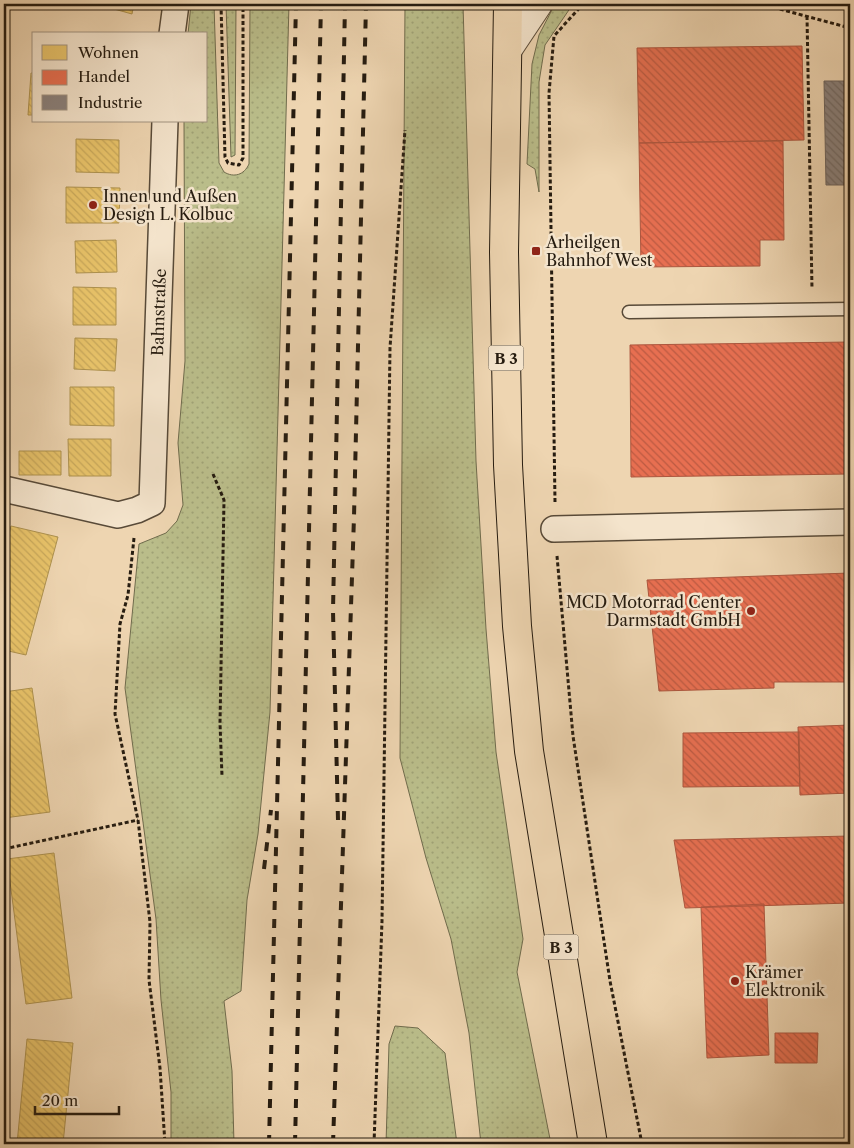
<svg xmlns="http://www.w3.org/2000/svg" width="854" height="1148" viewBox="0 0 854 1148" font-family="'Libre Caslon Text',serif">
  <defs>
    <pattern id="grass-dots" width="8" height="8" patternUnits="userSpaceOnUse" patternTransform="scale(1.25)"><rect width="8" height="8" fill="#babd8a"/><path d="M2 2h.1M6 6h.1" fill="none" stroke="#a0a276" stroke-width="1.8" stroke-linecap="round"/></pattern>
    <pattern id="homes-back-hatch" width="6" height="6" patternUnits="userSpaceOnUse" patternTransform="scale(1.25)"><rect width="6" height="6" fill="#e9c46a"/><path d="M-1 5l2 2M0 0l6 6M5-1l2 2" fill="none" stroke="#c8a85b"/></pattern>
    <pattern id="shops-back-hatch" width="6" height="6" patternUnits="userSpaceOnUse" patternTransform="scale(1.25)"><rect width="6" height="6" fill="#e76f51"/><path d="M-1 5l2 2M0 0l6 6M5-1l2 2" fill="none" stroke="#bb5a42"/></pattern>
    <pattern id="industry-back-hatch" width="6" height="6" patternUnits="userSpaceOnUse" patternTransform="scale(1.25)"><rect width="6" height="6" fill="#8a817c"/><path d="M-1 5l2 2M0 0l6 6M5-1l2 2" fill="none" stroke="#716964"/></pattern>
  </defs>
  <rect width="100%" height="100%" fill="#eed5b1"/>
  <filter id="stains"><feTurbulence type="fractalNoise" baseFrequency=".004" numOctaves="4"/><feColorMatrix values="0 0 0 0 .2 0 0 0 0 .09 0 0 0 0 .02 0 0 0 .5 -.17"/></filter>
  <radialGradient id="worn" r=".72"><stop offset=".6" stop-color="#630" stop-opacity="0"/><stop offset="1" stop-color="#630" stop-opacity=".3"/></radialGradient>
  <!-- grass -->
  <path fill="url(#grass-dots)" stroke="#706c4d" d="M 191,4 L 214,4 L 219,163 L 224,172 C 234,178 244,175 249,164 L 250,4 L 289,4 L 270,712 L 258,834 L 247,900 L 241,991 L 224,1001 L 232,1071 L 234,1144 L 171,1144 L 171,1092 L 161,1000 L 156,919 L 125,688 L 139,544 L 166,533 L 177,521 L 183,505 L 178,443 L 185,361 L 184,121 L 206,121 L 206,34 L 188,34 Z
    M 226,4 L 236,4 L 235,155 L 231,157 Z
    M 405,4 L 463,4 L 476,461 L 486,629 L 496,752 L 523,939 L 517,972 L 551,1144 L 481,1144 L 469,1033 L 451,939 L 426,858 L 400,758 Z
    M 555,4 L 573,4 L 545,45 L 539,82 L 539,192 L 535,169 L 527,164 L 532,64 L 539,35 Z
    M 395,1026 L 418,1028 L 445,1053 L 457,1144 L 386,1144 L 389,1044 Z"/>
  <!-- homes -->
  <path fill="url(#homes-back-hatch)" stroke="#ae924f" d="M 96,4 L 134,4 L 132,14 Z
    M 31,73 L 34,73 L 34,115 L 28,115 Z
    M 76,139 L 119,140 L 119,173 L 76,172 Z
    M 66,187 L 120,188 L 119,223 L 66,223 Z
    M 116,240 L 117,272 L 76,273 L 75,241 Z
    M 73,287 L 116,288 L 116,325 L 73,325 Z
    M 75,338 L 117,339 L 115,371 L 74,369 Z
    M 70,387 L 114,387 L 114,426 L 70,425 Z
    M 68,439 L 111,439 L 111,476 L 69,476 Z
    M 19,451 L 61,451 L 61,475 L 19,475 Z
    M 11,526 L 58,537 L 26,655 L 4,650 L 4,555 Z
    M 32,688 L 50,812 L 4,818 L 4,692 Z
    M 54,853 L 72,998 L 26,1004 L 7,859 Z
    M 27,1039 L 73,1043 L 63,1144 L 17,1144 Z"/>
  <!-- shops -->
  <path fill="url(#shops-back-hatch)" stroke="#ad563e" d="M 802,46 L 804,140 L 639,143 L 637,48 Z
    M 783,141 L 784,240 L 760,240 L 760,266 L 641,267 L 639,143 Z
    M 850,342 L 850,474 L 631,477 L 630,345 Z
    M 850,573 L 850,682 L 774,682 L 774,688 L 659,691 L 647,580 Z
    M 850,725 L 850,793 L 800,795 L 798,727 Z
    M 799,732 L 800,786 L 683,787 L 683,733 Z
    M 850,836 L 850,903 L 685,908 L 674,840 Z
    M 764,904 L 769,1055 L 707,1058 L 701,907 Z
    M 775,1033 L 818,1033 L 817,1063 L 775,1063 Z"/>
  <!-- industry -->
  <path fill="url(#industry-back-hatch)" stroke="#6c635c" d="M 824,81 L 850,81 L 850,185 L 826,185 Z"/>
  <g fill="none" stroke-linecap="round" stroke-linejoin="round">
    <defs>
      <path id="service" d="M 629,312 L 850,309"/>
      <g id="minor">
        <path d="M 172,34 L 176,4"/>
        <path id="s1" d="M 4,489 L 118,515 L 137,510 L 152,503 L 165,121"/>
        <path d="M 554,529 L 850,522"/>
      </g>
      <path id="tertiary" d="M 508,49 L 538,4"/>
      <path id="primary" d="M 508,4 L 504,252 L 508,465 L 517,626 L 529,751 L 593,1144"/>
    </defs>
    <!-- service casing -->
    <use href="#service" stroke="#584a38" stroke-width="15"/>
    <!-- minor casing -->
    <use href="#minor" stroke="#584a38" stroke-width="28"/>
    <!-- tertiary casing -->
    <use href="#tertiary" stroke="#584a38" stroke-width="30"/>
    <!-- primary casing -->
    <use href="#primary" stroke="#261c10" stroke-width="30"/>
    <!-- path -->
    <path stroke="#261c10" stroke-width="3" stroke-dasharray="4 2.5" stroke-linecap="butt" d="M 221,4 L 225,157 L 228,163 L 239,165 L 243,158 L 243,4
      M 761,4 L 850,28
      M 807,16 L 812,289
      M 213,474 L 224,500 L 220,723 L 222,776
      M 555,502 L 549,93 L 554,36 L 583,4
      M 134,538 L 128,595 L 120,624 L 115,714 L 138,820 L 150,922 L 149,980 L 160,1068 L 165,1144
      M 557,556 L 573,736 L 610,981 L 642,1144
      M 4,849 L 138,820
      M 374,1144 L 382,921 L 390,348 L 405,130"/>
    <!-- service -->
    <use href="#service" stroke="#f4e4cc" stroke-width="12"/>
    <!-- minor -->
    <use href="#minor" stroke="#f4e4cc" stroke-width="25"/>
    <!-- tertiary -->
    <use href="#tertiary" stroke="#f4e4cc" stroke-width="28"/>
    <!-- primary -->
    <use href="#primary" stroke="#eed5b1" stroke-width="28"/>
    <!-- rail -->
    <path stroke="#261c10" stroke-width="4" stroke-dasharray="9 9" stroke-linecap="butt" d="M 338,820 L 333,611 L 345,4
      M 264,869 L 271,810
      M 269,1144 L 296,4
      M 295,1144 L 321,4
      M 333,1144 L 354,517 L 366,4"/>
  </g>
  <!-- markers -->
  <g fill="#8f2418" stroke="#f4e4cc" stroke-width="2">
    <circle cx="93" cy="205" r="5"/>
    <rect x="531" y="246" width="10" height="10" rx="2.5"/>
    <circle cx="751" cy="611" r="5"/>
    <circle cx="735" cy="981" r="5"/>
  </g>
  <g text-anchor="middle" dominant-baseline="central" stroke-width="5" stroke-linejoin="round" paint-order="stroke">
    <!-- shield labels -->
    <g fill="#f4e4cc" stroke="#645848" stroke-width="1">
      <rect x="488.5" y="345.5" width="35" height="25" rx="4"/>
      <rect x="543.5" y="934.5" width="35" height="25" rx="4"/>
    </g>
    <g font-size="15" font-weight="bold" fill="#261c10">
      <text x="506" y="358">B 3</text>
      <text x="561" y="947">B 3</text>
    </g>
    <!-- poi labels -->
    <g font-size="16" fill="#261c10" stroke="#f4e4cc" text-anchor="start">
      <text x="103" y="196">Innen und Außen<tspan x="103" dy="18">Design L. Kolbuc</tspan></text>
      <text x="546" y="242">Arheilgen<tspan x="546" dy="18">Bahnhof West</tspan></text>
      <text x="741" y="602" text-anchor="end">MCD Motorrad Center<tspan x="741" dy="18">Darmstadt GmbH</tspan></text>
      <text x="745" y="972">Krämer<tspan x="745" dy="18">Elektronik</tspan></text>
    </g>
    <!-- street labels -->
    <g font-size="16" fill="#261c10" stroke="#f4e4cc">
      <text stroke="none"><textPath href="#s1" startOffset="344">Bahnstraße</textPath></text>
    </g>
  </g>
  <!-- margin -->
  <rect width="854" height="1148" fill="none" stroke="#eed5b1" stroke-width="20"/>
  <rect x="5" y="5" width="844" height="1138" fill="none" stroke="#261c10" stroke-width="2.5"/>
  <rect x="10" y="10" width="834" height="1128" fill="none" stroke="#261c10"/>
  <!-- legend -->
  <rect x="32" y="32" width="175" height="90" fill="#f4e4cc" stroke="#a29481"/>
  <rect x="42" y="45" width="25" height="15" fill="#e9c46a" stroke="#a29481"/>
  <text x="78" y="58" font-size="15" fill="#261c10">Wohnen</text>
  <rect x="42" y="70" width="25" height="15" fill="#e76f51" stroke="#a29481"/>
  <text x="78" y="82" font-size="15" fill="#261c10">Handel</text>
  <rect x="42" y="95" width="25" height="15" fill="#8a817c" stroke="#a29481"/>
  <text x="78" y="108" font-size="15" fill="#261c10">Industrie</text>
  <!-- scale -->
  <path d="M35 1106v8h84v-8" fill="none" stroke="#261c10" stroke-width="2.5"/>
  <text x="42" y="1106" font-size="15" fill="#261c10" stroke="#f4e4cc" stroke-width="4" paint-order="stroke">20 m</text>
  <rect width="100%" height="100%" filter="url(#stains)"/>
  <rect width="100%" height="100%" fill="url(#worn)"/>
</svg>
